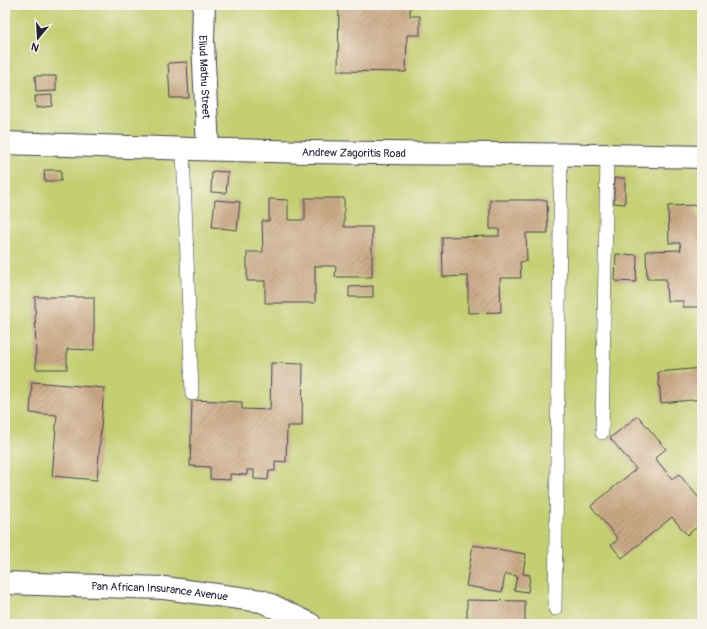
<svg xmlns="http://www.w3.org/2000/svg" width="707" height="629" viewBox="0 0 707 629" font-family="Pangolin,sans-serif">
  <defs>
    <pattern id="building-hatch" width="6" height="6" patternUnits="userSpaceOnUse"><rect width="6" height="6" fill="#caa884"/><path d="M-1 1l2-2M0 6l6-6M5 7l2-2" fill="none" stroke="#a4886d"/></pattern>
  </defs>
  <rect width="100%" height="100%" fill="#f7f3e8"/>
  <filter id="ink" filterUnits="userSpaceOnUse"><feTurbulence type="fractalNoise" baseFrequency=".025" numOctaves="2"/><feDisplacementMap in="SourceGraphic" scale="8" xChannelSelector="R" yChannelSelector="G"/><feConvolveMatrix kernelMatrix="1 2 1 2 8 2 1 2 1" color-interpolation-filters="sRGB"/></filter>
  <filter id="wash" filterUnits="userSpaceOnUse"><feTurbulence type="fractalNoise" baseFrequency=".012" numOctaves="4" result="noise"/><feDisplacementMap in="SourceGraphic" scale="16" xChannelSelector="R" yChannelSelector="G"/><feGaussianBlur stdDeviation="0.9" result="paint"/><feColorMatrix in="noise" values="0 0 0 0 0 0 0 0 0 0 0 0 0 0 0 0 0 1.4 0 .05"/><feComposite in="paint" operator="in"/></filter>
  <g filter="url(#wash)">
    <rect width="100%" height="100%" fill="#f2e8d1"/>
    <!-- garden -->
    <path fill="#c3cf71" stroke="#727856" d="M 5,5 L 702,5 L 702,624 L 5,624 Z"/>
    <g id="blocks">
      <!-- building -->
      <path fill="url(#building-hatch)" d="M 339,5 L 410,5 L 410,16 L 420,16 L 420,35 L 407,35 L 406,72 L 338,71 Z
        M 187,62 L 189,98 L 170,98 L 168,63 Z
        M 35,76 L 56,76 L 56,91 L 36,92 Z
        M 52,95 L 52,106 L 36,108 L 35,96 Z
        M 44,170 L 61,170 L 61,181 L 45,181 Z
        M 212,171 L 228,172 L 226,193 L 211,192 Z
        M 614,178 L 625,178 L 625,204 L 614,203 Z
        M 305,198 L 344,198 L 344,227 L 372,227 L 372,277 L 335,277 L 336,266 L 315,266 L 315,303 L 265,303 L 265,281 L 247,281 L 247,252 L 263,252 L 262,221 L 269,221 L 269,199 L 288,200 L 288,220 L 305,220 Z
        M 215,200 L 240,202 L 237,230 L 212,227 Z
        M 490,200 L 547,200 L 548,233 L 526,233 L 527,261 L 520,262 L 521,278 L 500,278 L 501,312 L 468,313 L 468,276 L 443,277 L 442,237 L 499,236 L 499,229 L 490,229 Z
        M 697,205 L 697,216 L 702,216 L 702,307 L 683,307 L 683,301 L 667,301 L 666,279 L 647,279 L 646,251 L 681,250 L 680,243 L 669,243 L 668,206 Z
        M 616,254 L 637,255 L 636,282 L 615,281 Z
        M 373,286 L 373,297 L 349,297 L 349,287 Z
        M 35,297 L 94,297 L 94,350 L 67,349 L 67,369 L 36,369 Z
        M 271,363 L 303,364 L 302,426 L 287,426 L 286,462 L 275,461 L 275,471 L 269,471 L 268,480 L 254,479 L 254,470 L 247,470 L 247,475 L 230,474 L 230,480 L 210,479 L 210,467 L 190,466 L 192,400 L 242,402 L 242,409 L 270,410 Z
        M 702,368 L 702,399 L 661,403 L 658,372 Z
        M 32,382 L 104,388 L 97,480 L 52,476 L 57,415 L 30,413 Z
        M 638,416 L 666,449 L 655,458 L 672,479 L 679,474 L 702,502 L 702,523 L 687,535 L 672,517 L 622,558 L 611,545 L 618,539 L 591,506 L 636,469 L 610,438 Z
        M 473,545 L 526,554 L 523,574 L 530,575 L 528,592 L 514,590 L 517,576 L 505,574 L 502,592 L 466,586 Z
        M 467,600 L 525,601 L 525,624 L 467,624 Z"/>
    </g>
  </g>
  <g filter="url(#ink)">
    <use href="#blocks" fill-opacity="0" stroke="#414052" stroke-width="1"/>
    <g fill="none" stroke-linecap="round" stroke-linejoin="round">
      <defs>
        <path id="lane" d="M 183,149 L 192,394
          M 602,433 L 607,155
          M 555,609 L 561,154"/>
        <g id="street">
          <path id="s1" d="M 204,5 L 203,42 L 208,149"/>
          <path id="s2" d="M 5,143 C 133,147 262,152 390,153 C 494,154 598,154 702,157"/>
          <path id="s3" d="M 5,583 L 164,588 L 262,601 L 310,624"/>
        </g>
      </defs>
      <!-- lane casing -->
      <use href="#lane" stroke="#414052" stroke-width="14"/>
      <!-- street casing -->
      <use href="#street" stroke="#414052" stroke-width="24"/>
      <!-- lane -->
      <use href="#lane" stroke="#fff" stroke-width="13"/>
      <!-- street -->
      <use href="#street" stroke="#fff" stroke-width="22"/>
    </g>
  </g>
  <g text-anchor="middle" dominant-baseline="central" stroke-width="3.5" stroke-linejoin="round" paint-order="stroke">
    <!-- street labels -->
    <g font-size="11" fill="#22223b" stroke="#f7f3e8">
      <text stroke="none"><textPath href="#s1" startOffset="72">Eliud Mathu Street</textPath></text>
      <text stroke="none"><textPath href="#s2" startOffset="349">Andrew Zagoritis Road</textPath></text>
      <text stroke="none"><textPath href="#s3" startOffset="155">Pan African Insurance Avenue</textPath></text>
    </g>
  </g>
  <!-- margin -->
  <rect width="707" height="629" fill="none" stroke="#f7f3e8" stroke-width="20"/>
  <!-- north arrow -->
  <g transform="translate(38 38) rotate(198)" stroke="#f7f3e8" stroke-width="3" paint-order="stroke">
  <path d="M0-3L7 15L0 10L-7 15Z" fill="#22223b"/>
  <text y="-6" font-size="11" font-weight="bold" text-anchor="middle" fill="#22223b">N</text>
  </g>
</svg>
